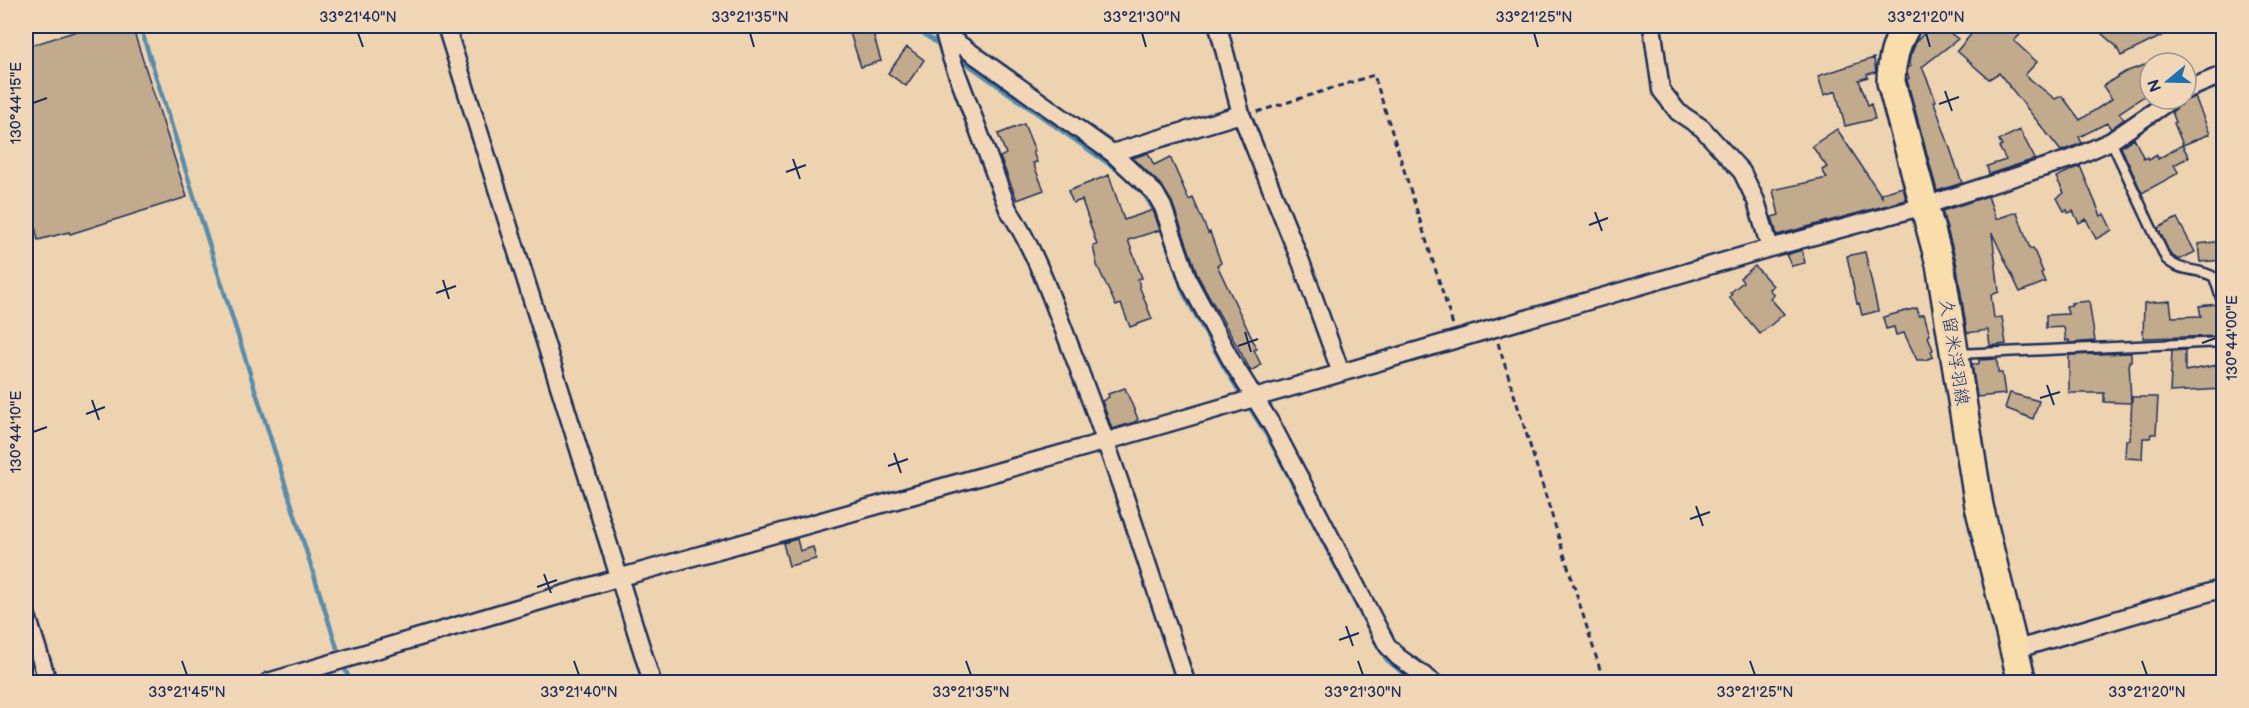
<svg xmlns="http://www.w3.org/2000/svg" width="2249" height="708" viewBox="0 0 2249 708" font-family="'Balsamiq Sans','Klee One',sans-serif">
  <rect width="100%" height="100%" fill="#eed3b1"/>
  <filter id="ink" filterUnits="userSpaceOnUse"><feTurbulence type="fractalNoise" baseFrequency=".0167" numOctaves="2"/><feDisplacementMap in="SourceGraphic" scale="12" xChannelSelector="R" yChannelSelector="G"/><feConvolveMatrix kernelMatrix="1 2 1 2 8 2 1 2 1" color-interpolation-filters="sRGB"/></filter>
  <g filter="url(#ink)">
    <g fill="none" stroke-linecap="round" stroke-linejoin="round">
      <!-- stream -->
      <path stroke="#588eab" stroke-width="4.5" d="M 140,26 L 337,648
        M 912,26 L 944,48
        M 956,56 L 1123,174
        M 1136,186 L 1146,197 L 1157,215 L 1184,294 L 1224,367 L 1268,437 L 1375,641 L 1387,660 L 1414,682
        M 346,671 L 350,682"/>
    </g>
    <!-- building -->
    <path fill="#c2aa8c" stroke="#1b2f5e" stroke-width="1.5" d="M 93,26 L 132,26 L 187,197 L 70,234 L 69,232 L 38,240 L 26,186 L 26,47 Z
      M 871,26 L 881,61 L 861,67 L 850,33 Z
      M 1933,26 L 1941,26 L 1958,39 L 1922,67 L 1936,101 L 1934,102 L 1962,183 L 1937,191 L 1907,80 L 1909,78 L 1907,73 L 1908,67 L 1911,66 L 1909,63 L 1910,57 L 1917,40 Z
      M 1978,26 L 2028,26 L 2014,41 L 2037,62 L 2025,75 L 2055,99 L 2062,96 L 2080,120 L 2112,99 L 2103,86 L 2125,72 L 2150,63 L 2150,92 L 2119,113 L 2124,119 L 2111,129 L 2107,123 L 2079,137 L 2082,143 L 2061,151 L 1999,73 L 1989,79 L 1957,51 Z
      M 2100,26 L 2131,26 L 2135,31 L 2147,26 L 2182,26 L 2121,56 L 2116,46 L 2102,34 L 2104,32 Z
      M 907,47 L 924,60 L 906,86 L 888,73 Z
      M 1874,58 L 1876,72 L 1867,74 L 1868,77 L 1859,80 L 1868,105 L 1871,104 L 1875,119 L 1845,126 L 1836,91 L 1824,95 L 1818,76 Z
      M 2195,97 L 2210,134 L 2183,145 L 2174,123 L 2176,122 L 2172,112 L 2181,104 L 2182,100 Z
      M 1024,124 L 1035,151 L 1033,152 L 1037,162 L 1033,163 L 1044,190 L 1017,200 L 1000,157 L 1006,154 L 998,134 Z
      M 1837,129 L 1882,197 L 1882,193 L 1903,187 L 1906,200 L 1777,235 L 1772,217 L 1779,215 L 1773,190 L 1827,178 L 1822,170 L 1827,167 L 1812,146 Z
      M 2020,130 L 2035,159 L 1989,174 L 1987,166 L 2006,160 L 1999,147 L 2002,146 L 1999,140 Z
      M 2134,138 L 2144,159 L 2148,157 L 2149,160 L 2157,155 L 2158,159 L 2182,145 L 2189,157 L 2174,165 L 2178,172 L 2175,175 L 2142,193 L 2121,147 Z
      M 1148,153 L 1154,165 L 1170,157 L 1189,200 L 1193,198 L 1208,233 L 1210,232 L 1221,263 L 1217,265 L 1257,349 L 1254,350 L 1261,365 L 1251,371 L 1198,276 L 1172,202 L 1162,186 L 1133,158 Z
      M 2080,166 L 2101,216 L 2104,214 L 2112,230 L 2096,239 L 2086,219 L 2079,223 L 2073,211 L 2068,213 L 2067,210 L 2064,211 L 2057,198 L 2064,193 L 2056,177 Z
      M 1109,175 L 1124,220 L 1153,210 L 1160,230 L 1128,240 L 1142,278 L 1138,279 L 1140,288 L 1152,319 L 1130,327 L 1121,304 L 1116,306 L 1097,265 L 1093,246 L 1097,245 L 1082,200 L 1073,203 L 1068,191 Z
      M 1988,196 L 1996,219 L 2017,212 L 2030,249 L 2033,248 L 2043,272 L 2041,273 L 2045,282 L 2020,292 L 1992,233 L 1999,292 L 1991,295 L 1994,318 L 2002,317 L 2006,344 L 1990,346 L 1988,330 L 1967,333 L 1956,261 L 1942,211 Z
      M 2177,218 L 2195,252 L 2179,260 L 2170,254 L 2158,228 Z
      M 2223,241 L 2223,260 L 2200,262 L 2198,244 Z
      M 1802,250 L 1805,263 L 1792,266 L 1786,255 Z
      M 1865,252 L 1878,311 L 1862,315 L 1859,303 L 1857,304 L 1847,256 Z
      M 1755,266 L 1773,286 L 1769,289 L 1774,295 L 1770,298 L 1784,314 L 1760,334 L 1729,297 L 1732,295 L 1730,293 L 1743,282 L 1740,278 Z
      M 2089,301 L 2095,341 L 2069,343 L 2069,340 L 2066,341 L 2064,327 L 2046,328 L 2046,315 L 2068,314 L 2066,306 L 2072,305 L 2071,303 Z
      M 2170,301 L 2172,317 L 2201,316 L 2199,306 L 2216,304 L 2220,312 L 2223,336 L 2143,338 L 2144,303 Z
      M 1917,308 L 1919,316 L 1924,314 L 1930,335 L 1928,336 L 1933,350 L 1931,351 L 1933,357 L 1925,360 L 1917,360 L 1904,333 L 1896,335 L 1894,327 L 1886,329 L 1883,317 Z
      M 2185,350 L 2185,371 L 2223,364 L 2223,389 L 2170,392 L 2172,351 Z
      M 2131,353 L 2131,361 L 2129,361 L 2131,403 L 2104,402 L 2104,393 L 2069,393 L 2069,355 Z
      M 1997,359 L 1998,373 L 2002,373 L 2005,394 L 1977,397 L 1972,364 L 1979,364 L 1979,360 Z
      M 1125,388 L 1138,419 L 1135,422 L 1112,429 L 1102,401 L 1109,397 L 1108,394 Z
      M 2010,393 L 2039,401 L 2033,419 L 2005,408 Z
      M 2132,397 L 2158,397 L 2156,434 L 2151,434 L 2150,438 L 2143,438 L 2142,459 L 2125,458 L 2126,440 L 2130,440 Z
      M 797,539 L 800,551 L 813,547 L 816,559 L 789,566 L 783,543 Z"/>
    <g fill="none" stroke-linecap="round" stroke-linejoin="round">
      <defs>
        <path id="lane" d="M 2111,141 L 2166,259 C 2181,273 2197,267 2214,277 L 2224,307
          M 1957,354 L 2224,342"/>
        <path id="street" d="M 446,26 L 652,682
          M 942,26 L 952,60 L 1008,209 C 1037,253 1054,305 1073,354 C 1115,462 1150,572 1186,682
          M 1218,26 L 1241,114 L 1301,262 L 1341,373
          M 1652,26 L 1661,90 L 1678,112 L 1702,128 L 1742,172 L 1756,201 L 1770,248
          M 945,34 L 1112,153 L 1241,114
          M 2186,90 L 2224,74
          M 1112,153 L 1155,193 L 1163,207 L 1189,282 L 1231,360 L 1273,427 L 1387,645 L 1398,657 L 1433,682
          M 26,613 L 48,682
          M 2014,650 L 2224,588
          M 268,682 L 618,578 L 1107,441 L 1770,248 L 1924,206 L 2073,158 L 2111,141 L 2172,99"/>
        <path id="primary" d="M 1906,26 C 1896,43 1891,62 1891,82 L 1940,264 L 1979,506 L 2022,682"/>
      </defs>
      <!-- lane casing -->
      <use href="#lane" stroke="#1b2f5e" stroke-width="13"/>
      <!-- street casing -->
      <use href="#street" stroke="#1b2f5e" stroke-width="21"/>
      <!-- primary casing -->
      <use href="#primary" stroke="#1b2f5e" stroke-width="32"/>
      <!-- path -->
      <path stroke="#1b2f5e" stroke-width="3" stroke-dasharray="6 4.5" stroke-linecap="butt" d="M 1257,112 L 1374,75 L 1453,325
        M 1498,343 L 1604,682"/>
      <!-- lane -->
      <use href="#lane" stroke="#f1d7b8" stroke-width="8"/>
      <!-- street -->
      <use href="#street" stroke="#f1d7b8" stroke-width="16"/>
      <!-- primary -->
      <use href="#primary" stroke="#f9deab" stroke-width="27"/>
    </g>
  </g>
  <!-- ticks -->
  <path fill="none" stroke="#1b2f5e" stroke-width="2" d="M 358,33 L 363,47M 750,33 L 754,47M 1142,33 L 1146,47M 1534,33 L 1538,47M 1926,33 L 1930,47M 1945,91 L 1952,111M 33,103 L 47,98M 1939,104 L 1959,97M 793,159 L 800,179M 786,172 L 806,165M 1595,212 L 1602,231M 1589,225 L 1608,218M 443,280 L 449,299M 436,293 L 456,286M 1245,332 L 1251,352M 2202,343 L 2216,338M 1238,346 L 1258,339M 2047,385 L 2054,405M 2040,398 L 2060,392M 92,400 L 99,420M 86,414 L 105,407M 33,432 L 47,427M 894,453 L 901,473M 888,466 L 908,459M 1696,506 L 1703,526M 1690,519 L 1710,512M 544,574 L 551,593M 537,587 L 557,580M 1346,626 L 1353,646M 1339,640 L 1359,633M 182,661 L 187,675M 574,661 L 579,675M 966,661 L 971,675M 1358,661 L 1363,675M 1750,661 L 1755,675M 2142,661 L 2147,675"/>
  <g text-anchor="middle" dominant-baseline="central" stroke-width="6" stroke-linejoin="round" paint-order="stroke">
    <!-- street labels -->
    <g font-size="18" fill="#1b2f5e" stroke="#f1d7b8">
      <text transform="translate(1954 352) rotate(81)">久留米浮羽線</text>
    </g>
  </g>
  <!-- margin -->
  <rect width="2249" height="708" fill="none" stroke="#f1d7b8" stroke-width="66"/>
  <!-- north arrow -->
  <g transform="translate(2168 81) rotate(251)"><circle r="28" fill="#f1d7b8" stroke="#9b9494" stroke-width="1.5"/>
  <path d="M0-4.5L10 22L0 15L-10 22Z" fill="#1f6fb2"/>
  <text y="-9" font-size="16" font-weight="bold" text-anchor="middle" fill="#1b2f5e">N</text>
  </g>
  <rect x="33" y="33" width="2183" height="642" fill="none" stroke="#1b2f5e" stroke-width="2"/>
  <g font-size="15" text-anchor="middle" fill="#1b2f5e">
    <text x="358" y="22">33°21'40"N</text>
    <text x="750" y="22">33°21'35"N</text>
    <text x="1142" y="22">33°21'30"N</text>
    <text x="1534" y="22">33°21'25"N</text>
    <text x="1926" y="22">33°21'20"N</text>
    <text transform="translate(16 103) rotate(-90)" y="5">130°44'15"E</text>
    <text transform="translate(2232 338) rotate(-90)" y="5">130°44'00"E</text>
    <text transform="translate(16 432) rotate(-90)" y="5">130°44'10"E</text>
    <text x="187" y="697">33°21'45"N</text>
    <text x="579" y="697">33°21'40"N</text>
    <text x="971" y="697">33°21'35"N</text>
    <text x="1363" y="697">33°21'30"N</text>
    <text x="1755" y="697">33°21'25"N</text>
    <text x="2147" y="697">33°21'20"N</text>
  </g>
</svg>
